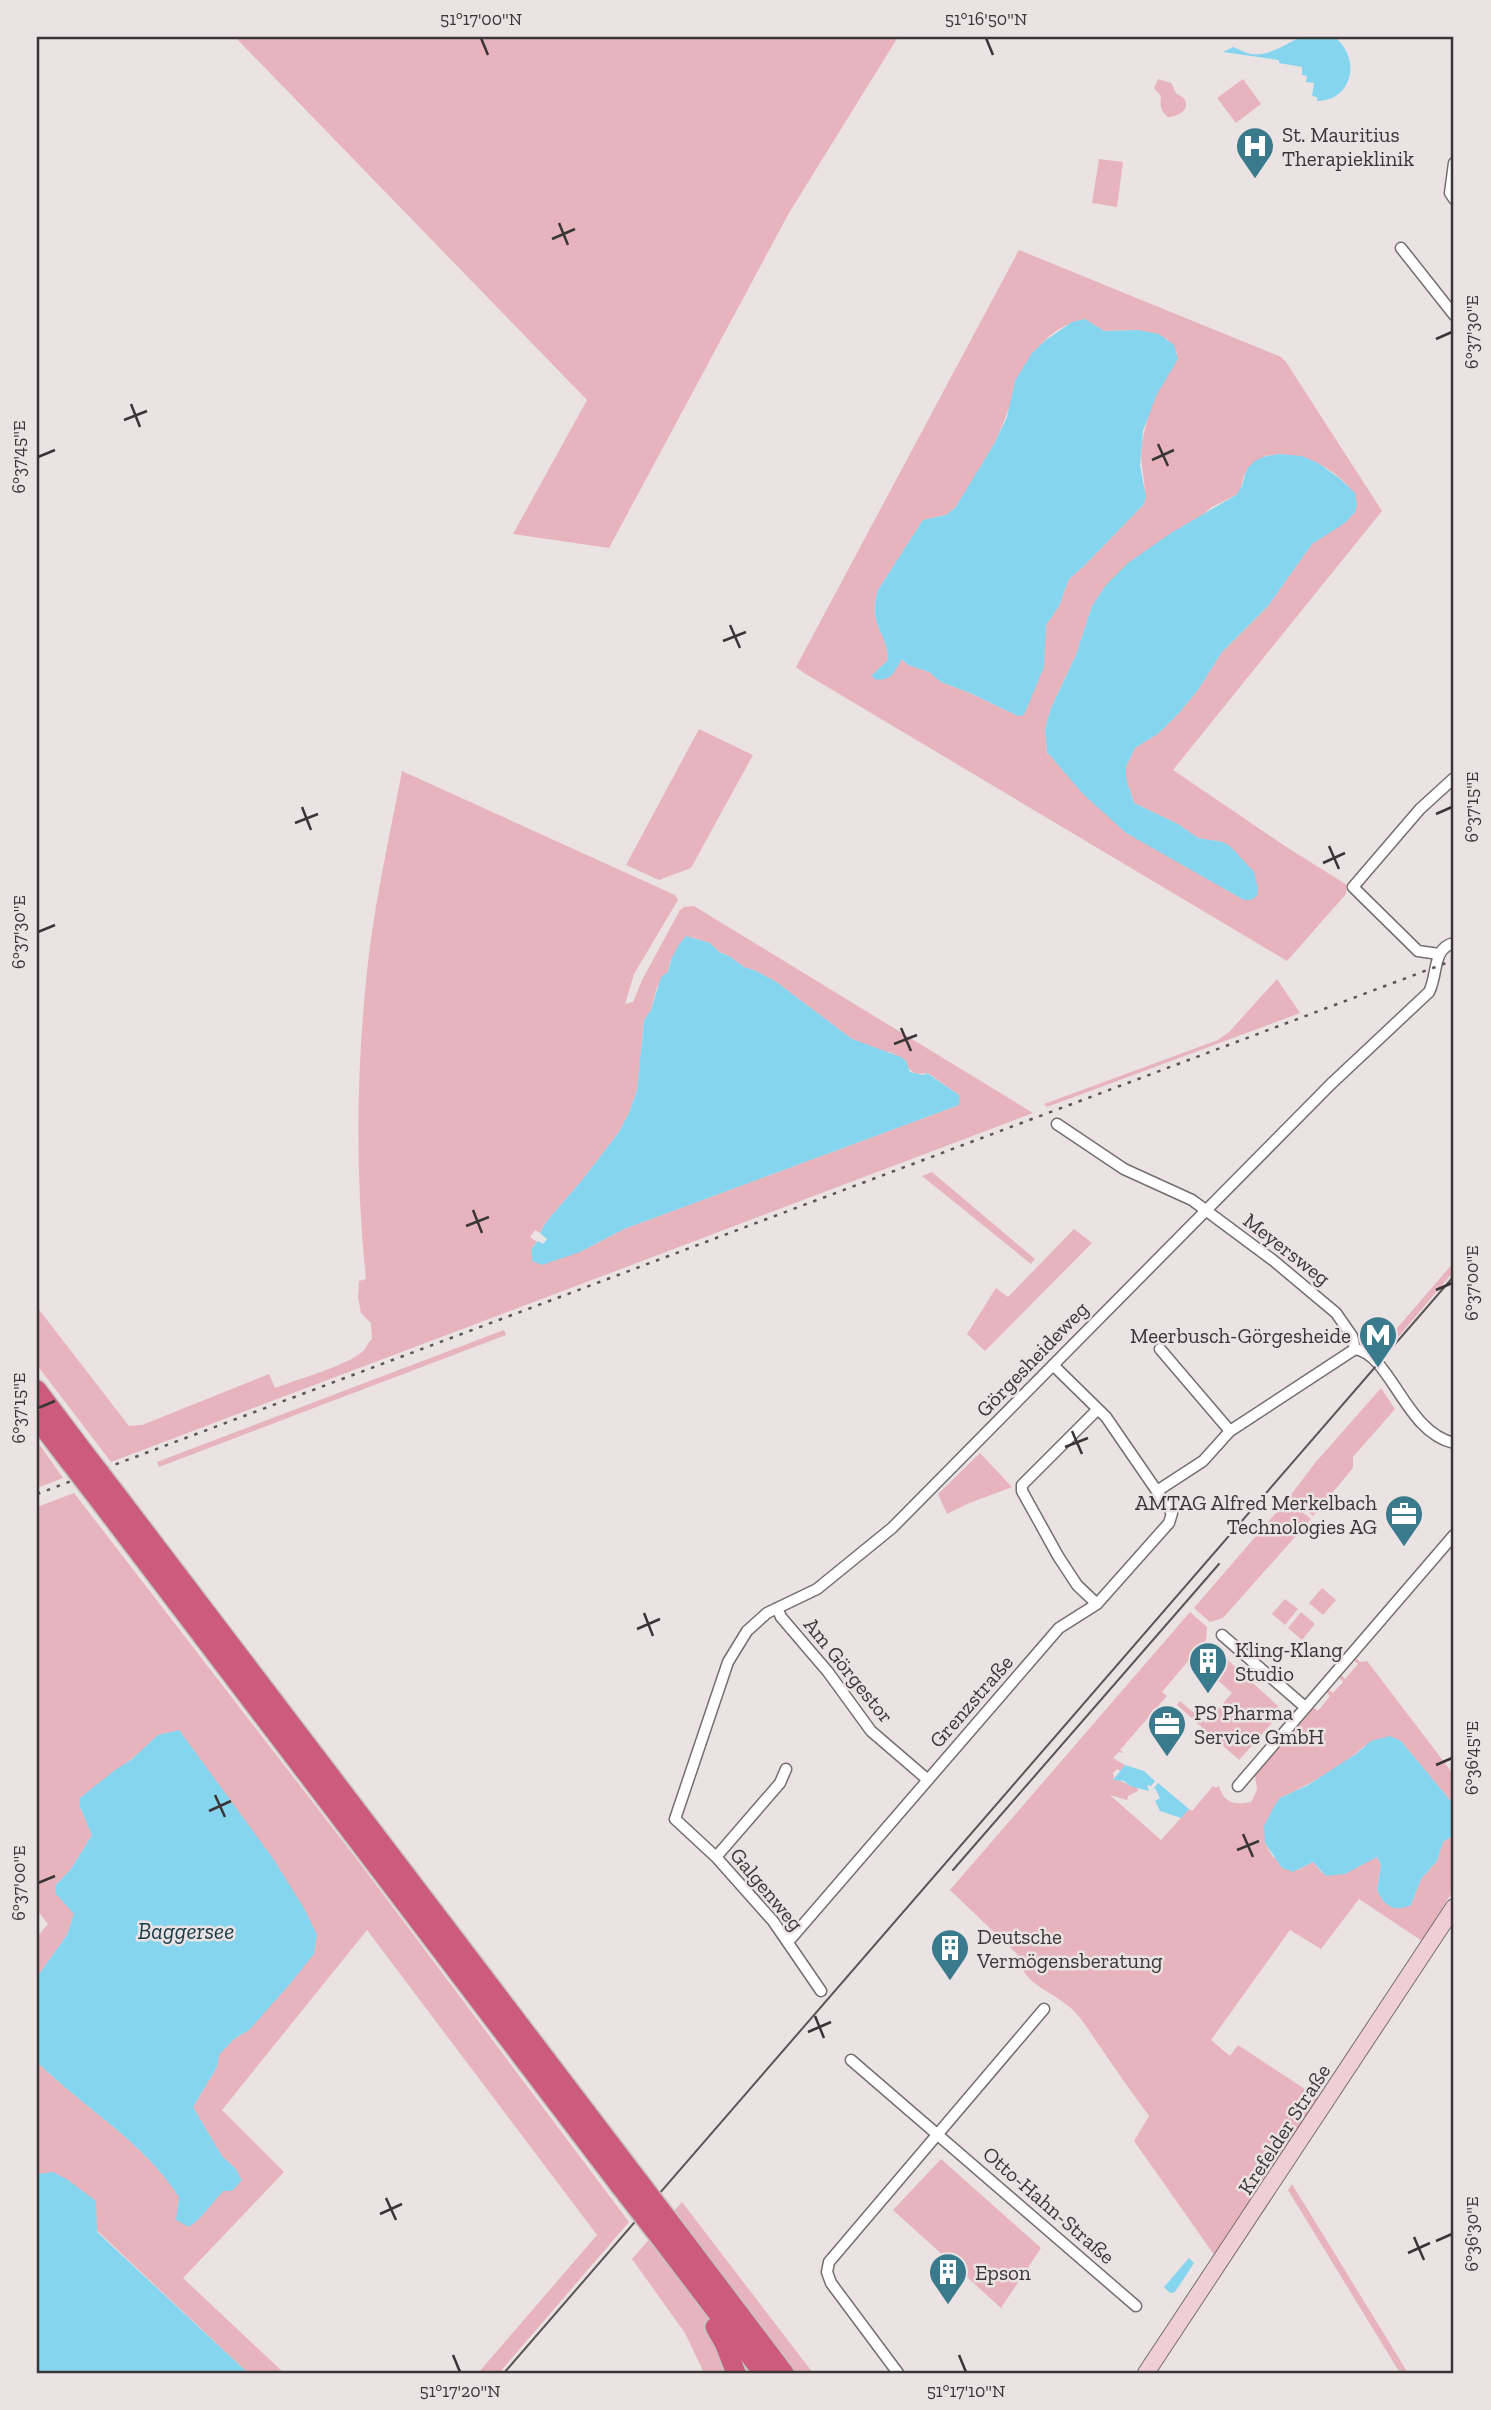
<svg xmlns="http://www.w3.org/2000/svg" width="1491" height="2410" viewBox="0 0 1491 2410" font-family="'Zilla Slab',serif">
  <rect width="100%" height="100%" fill="#ebe2e4"/>
  <!-- green -->
  <path fill="#e7b4be" fill-rule="evenodd" d="M 235,37 L 898,37 L 789,213 L 609,548 L 513,534 L 587,400 Z
    M 1158,79 L 1171,83 C 1173,85 1174,90 1176,93 C 1179,96 1183,96 1185,100 C 1190,111 1177,116 1168,117 C 1160,111 1160,104 1161,96 L 1154,88 Z
    M 1243,79 L 1261,104 L 1236,123 L 1217,98 Z
    M 1099,159 L 1123,162 L 1117,207 L 1092,203 Z
    M 1019,250 L 1281,357 L 1286,362 L 1382,511 L 1173,770 L 1288,848 L 1347,885 L 1346,894 L 1287,961 L 804,673 L 796,667 ZM 1085,319 L 1104,331 L 1138,330 L 1167,339 L 1177,352 C 1175,364 1169,370 1163,381 C 1152,400 1146,422 1142,443 C 1138,464 1148,484 1144,504 L 1084,566 L 1069,579 L 1059,606 L 1046,625 L 1045,634 L 1018,716 L 970,693 L 941,682 L 929,672 L 909,665 L 901,659 L 872,675 L 888,660 C 888,631 867,626 878,590 L 923,520 L 946,515 L 955,508 C 968,487 982,466 994,444 C 1019,395 1021,334 1085,319 ZM 1280,454 C 1311,457 1334,468 1354,493 L 1312,544 L 1268,606 L 1222,652 L 1198,690 L 1178,714 L 1159,733 L 1135,748 L 1126,767 L 1126,778 L 1134,803 L 1178,824 L 1198,838 L 1223,842 L 1244,900 L 1223,888 L 1047,753 L 1045,729 L 1051,708 L 1076,655 L 1092,606 L 1212,507 L 1236,495 L 1240,491 L 1244,475 L 1265,456 Z
    M 699,729 L 753,755 L 691,868 L 659,880 L 626,865 Z
    M 402,771 L 675,895 L 678,900 L 634,974 L 625,1004 L 633,1002 L 642,980 L 680,910 L 684,907 L 694,906 L 1033,1113 L 111,1462 L 37,1365 L 37,1307 L 129,1426 L 142,1425 L 269,1374 L 275,1388 C 298,1379 346,1366 362,1352 C 367,1348 367,1343 372,1339 L 371,1323 L 361,1313 L 358,1297 L 359,1281 L 366,1279 C 356,1184 356,1087 365,992 C 371,918 388,844 402,771 ZM 690,937 L 710,943 L 719,952 L 729,956 L 744,967 L 756,971 L 775,981 L 852,1039 L 883,1052 L 890,1052 L 906,1061 L 908,1068 L 915,1074 L 928,1073 L 959,1095 L 959,1105 L 624,1229 L 580,1252 L 532,1248 L 537,1242 L 530,1237 L 535,1230 L 540,1233 L 547,1221 L 583,1179 L 619,1132 L 629,1113 L 637,1090 L 644,1020 L 651,1010 L 657,987 L 668,972 L 670,961 Z
    M 1277,979 L 1300,1013 L 1047,1107 L 1044,1104 L 1218,1040 L 1229,1032 Z
    M 932,1172 L 1035,1259 L 1031,1264 L 922,1176 Z
    M 1074,1229 L 1092,1243 L 985,1351 L 967,1334 L 996,1288 L 1008,1297 Z
    M 1454,1262 L 1454,1271 L 1384,1354 L 1382,1352 L 1398,1327 Z
    M 504,1330 L 506,1335 L 159,1467 L 157,1462 Z
    M 1381,1388 L 1395,1409 L 1353,1457 L 1353,1468 L 1313,1516 L 1290,1496 L 1315,1463 Z
    M 37,1441 L 63,1478 L 37,1488 Z
    M 980,1453 L 1012,1487 L 967,1504 L 947,1514 L 938,1494 Z
    M 74,1493 L 359,1862 L 629,2222 L 499,2373 L 478,2373 L 597,2235 L 367,1930 L 222,2110 L 284,2172 L 183,2278 L 284,2373 L 248,2373 L 37,2174 L 37,2062 C 84,2108 143,2141 180,2198 L 177,2208 L 235,2168 L 222,2156 L 193,2107 L 217,2067 L 218,2055 L 234,2039 L 249,2030 L 209,1773 L 179,1730 L 142,1751 L 80,1798 L 80,1807 L 92,1835 L 71,1869 L 56,1885 L 74,1914 L 67,1935 L 37,1977 L 37,1937 L 48,1924 L 37,1910 L 37,1830 L 39,1827 L 37,1825 L 37,1507 Z
    M 1287,1500 L 1311,1519 L 1223,1618 L 1210,1622 L 1194,1608 Z
    M 1322,1588 L 1336,1600 L 1323,1615 L 1309,1603 Z
    M 1285,1599 L 1298,1609 L 1285,1625 L 1272,1614 Z
    M 1190,1612 L 1207,1627 L 1206,1640 L 1162,1692 L 1167,1696 L 1120,1750 L 1124,1753 L 1119,1752 L 1113,1758 L 1125,1765 L 1120,1771 L 1117,1769 L 1113,1773 L 1114,1780 C 1124,1780 1128,1787 1137,1787 L 1138,1791 L 1128,1796 L 1127,1800 L 1110,1795 L 1161,1840 L 1189,1809 L 1192,1811 L 1213,1786 L 1216,1788 L 1219,1786 C 1224,1804 1235,1805 1251,1802 L 1257,1790 L 1255,1775 L 1313,1707 L 1318,1711 L 1330,1696 L 1326,1692 L 1328,1689 L 1333,1693 L 1343,1682 L 1339,1677 L 1341,1675 L 1345,1679 L 1358,1664 L 1354,1660 L 1356,1658 L 1360,1662 L 1367,1661 L 1454,1775 L 1454,1805 L 1401,1741 L 1364,1746 C 1346,1765 1304,1787 1280,1798 L 1265,1843 L 1273,1857 L 1298,1870 L 1313,1862 L 1322,1873 L 1377,1857 L 1381,1865 L 1377,1890 C 1385,1908 1393,1909 1411,1905 L 1421,1879 L 1437,1861 L 1443,1842 L 1454,1835 L 1454,1889 L 1422,1941 L 1359,1899 L 1321,1949 L 1290,1930 L 1211,2040 L 1230,2056 L 1238,2045 L 1320,2099 L 1215,2256 L 1134,2141 L 1149,2116 C 1132,2093 1115,2069 1099,2045 C 1091,2034 1083,2020 1073,2010 C 1055,1992 1020,1984 1018,1955 L 950,1890 Z
    M 1301,1612 L 1315,1624 L 1302,1640 L 1288,1628 Z
    M 1217,1650 L 1278,1706 L 1277,1717 L 1239,1760 L 1177,1705 L 1180,1701 L 1206,1723 L 1232,1693 L 1202,1666 Z
    M 941,2159 L 1041,2248 L 1001,2308 L 893,2210 Z
    M 1292,2184 L 1408,2373 L 1400,2373 L 1288,2190 Z
    M 682,2202 L 813,2373 L 704,2373 L 685,2333 L 632,2259 Z"/>
  <!-- water -->
  <path fill="#86d5ee" d="M 1301,37 L 1334,37 C 1361,56 1354,101 1317,101 L 1317,97 L 1312,96 L 1314,83 L 1306,82 L 1307,76 L 1302,75 L 1302,67 L 1279,63 L 1279,60 L 1223,52 L 1233,47 C 1237,48 1240,50 1244,52 C 1265,60 1283,45 1301,37 Z
    M 1085,319 L 1104,331 L 1138,330 L 1159,334 L 1174,345 L 1178,359 L 1156,396 L 1143,431 L 1140,465 L 1146,497 L 1144,504 L 1084,566 L 1069,579 L 1059,606 L 1046,625 L 1044,667 L 1026,710 L 1024,715 L 1018,716 L 970,693 L 941,682 L 929,672 L 908,665 L 902,659 C 894,672 892,682 874,679 L 872,675 L 888,660 C 888,632 867,626 878,590 L 923,520 L 946,515 L 955,508 L 994,444 L 1007,417 L 1015,381 L 1032,353 L 1046,340 L 1072,322 Z
    M 1280,454 L 1302,456 L 1318,463 L 1339,478 L 1355,493 L 1357,505 L 1355,512 L 1345,523 L 1312,544 L 1268,606 L 1222,652 L 1198,690 L 1178,714 L 1159,733 L 1135,748 L 1126,767 L 1126,778 L 1134,803 L 1178,824 L 1198,838 L 1223,842 L 1231,847 L 1254,872 L 1258,888 L 1257,896 L 1251,900 L 1244,900 L 1126,833 L 1083,794 L 1047,752 L 1045,729 L 1051,708 L 1076,655 L 1092,606 L 1106,585 L 1128,563 L 1171,533 L 1236,495 C 1241,489 1242,486 1244,479 C 1248,460 1262,456 1280,454 Z
    M 686,936 L 710,943 L 719,952 L 729,956 L 744,967 L 756,971 L 775,981 L 852,1039 L 901,1057 L 906,1061 L 910,1072 L 923,1075 L 927,1073 L 959,1095 L 959,1105 L 624,1229 L 580,1252 L 542,1265 L 532,1261 L 532,1248 L 538,1241 L 543,1244 L 547,1239 L 540,1233 L 547,1221 L 583,1179 L 619,1132 L 629,1113 L 637,1090 L 644,1020 L 651,1010 L 661,977 L 668,972 C 671,958 676,947 686,936 Z
    M 179,1730 L 272,1857 L 304,1908 L 317,1935 L 314,1954 L 289,1985 L 249,2030 L 234,2039 L 219,2055 L 217,2067 L 193,2107 L 222,2156 L 235,2168 L 242,2180 L 232,2191 L 223,2191 L 200,2218 L 189,2227 L 176,2220 L 179,2197 C 143,2141 84,2108 37,2062 L 37,1977 L 67,1935 L 74,1914 L 56,1894 L 56,1885 L 71,1869 L 92,1835 L 80,1807 L 80,1798 L 115,1770 L 131,1760 L 158,1735 Z
    M 1390,1736 L 1401,1741 L 1454,1805 L 1454,1835 L 1443,1842 L 1437,1861 L 1421,1879 L 1411,1905 C 1394,1913 1384,1906 1377,1890 L 1381,1865 L 1377,1857 L 1345,1874 L 1326,1876 L 1313,1862 L 1293,1872 L 1282,1868 L 1265,1843 L 1264,1826 L 1276,1803 L 1280,1798 L 1308,1785 L 1356,1754 L 1371,1741 Z
    M 1125,1765 L 1144,1771 L 1155,1781 L 1151,1786 L 1147,1785 L 1149,1791 L 1130,1786 L 1124,1781 L 1113,1780 Z
    M 1158,1783 L 1189,1809 L 1181,1818 L 1160,1811 L 1155,1801 L 1160,1798 L 1155,1788 L 1152,1790 Z
    M 53,2172 L 68,2180 L 96,2201 L 97,2232 L 248,2373 L 37,2373 L 37,2174 Z
    M 1189,2258 L 1194,2263 L 1175,2292 L 1170,2293 L 1164,2287 Z"/>
  <g fill="none" stroke-linecap="round" stroke-linejoin="round">
    <defs>
      <path id="minor" d="M 1454,163 L 1450,193 L 1454,199
        M 1401,248 L 1454,315
        M 1439,954 L 1418,951 L 1353,887 L 1420,809 L 1454,778
        M 1057,1124 L 1124,1169 L 1192,1200 L 1274,1261 L 1336,1313 L 1352,1336 L 1355,1349 C 1391,1354 1405,1432 1454,1443
        M 1160,1349 L 1230,1431
        M 1157,1491 L 1203,1461 L 1230,1431 L 1355,1349
        M 1097,1604 L 1077,1585 L 1058,1556 L 1022,1491 L 1022,1485 L 1098,1409
        M 777,1608 L 781,1617 L 828,1672 L 871,1731 L 928,1780
        M 1222,1635 L 1305,1707
        M 1238,1786 L 1454,1535
        M 716,1857 L 780,1783 L 786,1769
        M 788,1942 L 1059,1628 L 1097,1604 L 1169,1523 L 1172,1513 L 1106,1417 L 1053,1365
        M 821,1991 L 773,1921 L 716,1857 L 675,1819 L 728,1662 L 747,1631 L 767,1613 L 817,1589 L 892,1528 L 1331,1084 L 1429,992 C 1438,975 1432,948 1454,943
        M 851,2060 L 1136,2306
        M 898,2373 L 831,2283 L 827,2272 L 829,2262 L 1044,2009"/>
      <path id="secondary" d="M 1146,2373 L 1454,1907"/>
      <path id="motorway" d="M 37,1390 L 83,1451
        M 37,1419 L 69,1461
        M 116,1494 L 634,2175
        M 99,1500 L 620,2186
        M 679,2234 L 784,2373
        M 665,2244 L 763,2373
        M 715,2327 L 725,2345 L 736,2373"/>
    </defs>
    <!-- minor casing -->
    <use href="#minor" stroke="#756e6f" stroke-width="13"/>
    <!-- secondary casing -->
    <use href="#secondary" stroke="#756e6f" stroke-width="18"/>
    <!-- motorway casing -->
    <use href="#motorway" stroke="#c4c3c3" stroke-width="22"/>
    <!-- minor -->
    <use href="#minor" stroke="#fff" stroke-width="10"/>
    <!-- secondary -->
    <use href="#secondary" stroke="#f0ced7" stroke-width="16"/>
    <!-- motorway -->
    <use href="#motorway" stroke="#cd5b7b" stroke-width="19"/>
    <!-- tram -->
    <path stroke="#5a5556" stroke-width="2" d="M 953,1870 L 1219,1564
      M 504,2373 L 1454,1276"/>
    <!-- rail -->
    <path stroke="#5a5556" stroke-width="2.5" stroke-dasharray="3.5 7" stroke-linecap="butt" d="M 37,1494 L 1454,960"/>
    <defs>
      <path id="motorway-bridge" d="M 83,1451 L 116,1494
        M 69,1461 L 99,1500
        M 634,2175 L 679,2234
        M 620,2186 L 665,2244"/>
    </defs>
    <!-- motorway-bridge casing -->
    <use href="#motorway-bridge" stroke="#c4c3c3" stroke-width="22" stroke-linecap="butt"/>
    <!-- motorway-bridge -->
    <use href="#motorway-bridge" stroke="#cd5b7b" stroke-width="19"/>
  </g>
  <!-- ticks -->
  <path fill="none" stroke="#3a3637" stroke-width="2.5" d="M 481,38 L 488,55M 986,38 L 993,55M 559,223 L 568,245M 552,239 L 575,229M 1436,339 L 1452,332M 131,404 L 140,427M 124,420 L 147,411M 1158,444 L 1168,466M 38,457 L 55,450M 1152,460 L 1174,450M 730,625 L 740,648M 723,641 L 746,632M 302,807 L 311,830M 1436,814 L 1452,807M 295,823 L 318,814M 1329,846 L 1339,869M 1323,863 L 1345,853M 38,932 L 55,925M 901,1028 L 911,1051M 894,1044 L 917,1035M 473,1210 L 482,1233M 466,1226 L 489,1217M 1436,1290 L 1452,1283M 38,1408 L 55,1401M 1072,1431 L 1082,1454M 1065,1447 L 1088,1438M 644,1613 L 653,1636M 637,1629 L 660,1619M 1436,1765 L 1452,1758M 215,1795 L 225,1817M 209,1811 L 231,1801M 1243,1834 L 1253,1857M 1237,1850 L 1259,1841M 38,1883 L 55,1876M 815,2016 L 824,2038M 808,2032 L 831,2022M 386,2198 L 396,2220M 380,2214 L 402,2204M 1414,2237 L 1424,2260M 1436,2241 L 1452,2234M 1408,2253 L 1430,2243M 453,2355 L 460,2372M 959,2355 L 966,2372"/>
  <!-- icons -->
  <defs>
    <symbol id="hospital-pin" viewBox="-11 -11 22 30"><path d="M0 17L-7.5 6A9.5 9.5 0 1 1 7.5 6Z" fill="#397a8d" stroke="#ebe2e4"/><path d="M-5-5h3v3.5h4V-5h3V5h-3V1.5h-4V5h-3Z" fill="#fff"/></symbol>
    <symbol id="metro-pin" viewBox="-11 -11 22 30"><path d="M0 17L-7.5 6A9.5 9.5 0 1 1 7.5 6Z" fill="#397a8d" stroke="#ebe2e4"/><path d="M-5.5 5V-5H-3L0 0L3-5H5.5V5H3V-.5L0 4L-3-.5V5Z" fill="#fff"/></symbol>
    <symbol id="office-pin" viewBox="-11 -11 22 30"><path d="M0 17L-7.5 6A9.5 9.5 0 1 1 7.5 6Z" fill="#397a8d" stroke="#ebe2e4"/><path d="M-6-3h4V-5.5h4V-3h4V5H-6ZM-1-4.5V-3h2v-1.5ZM-6 0V1H6V0Z" fill="#fff"/></symbol>
    <symbol id="building-pin" viewBox="-11 -11 22 30"><path d="M0 17L-7.5 6A9.5 9.5 0 1 1 7.5 6Z" fill="#397a8d" stroke="#ebe2e4"/><path d="M-4-6H4V6H1V3H-1V6H-4ZM-2.5-4.3h1.7v1.8h-1.7ZM.8-4.3h1.7v1.8H.8ZM-2.5-1h1.7V.8h-1.7ZM.8-1h1.7V.8H.8Z" fill="#fff"/></symbol>
  </defs>
  <g fill-rule="evenodd">
    <use href="#hospital-pin" x="1233" y="124" width="44" height="60"/>
    <use href="#metro-pin" x="1356" y="1313" width="44" height="60"/>
    <use href="#office-pin" x="1382" y="1492" width="44" height="60"/>
    <use href="#building-pin" x="1186" y="1639" width="44" height="60"/>
    <use href="#office-pin" x="1145" y="1702" width="44" height="60"/>
    <use href="#building-pin" x="928" y="1926" width="44" height="60"/>
    <use href="#building-pin" x="926" y="2250" width="44" height="60"/>
  </g>
  <g text-anchor="middle" dominant-baseline="central" stroke-width="5" stroke-linejoin="round" paint-order="stroke">
    <!-- poi labels -->
    <g font-size="21" fill="#3a3637" stroke="#ebe2e4" text-anchor="start">
      <text x="1282" y="134">St. Mauritius<tspan x="1282" dy="24">Therapieklinik</tspan></text>
      <text x="1351" y="1335" text-anchor="end">Meerbusch-Görgesheide</text>
      <text x="1377" y="1502" text-anchor="end">AMTAG Alfred Merkelbach<tspan x="1377" dy="24">Technologies AG</tspan></text>
      <text x="1235" y="1649">Kling-Klang<tspan x="1235" dy="24">Studio</tspan></text>
      <text x="1194" y="1712">PS Pharma<tspan x="1194" dy="24">Service GmbH</tspan></text>
      <text x="977" y="1936">Deutsche<tspan x="977" dy="24">Vermögensberatung</tspan></text>
      <text x="975" y="2272">Epson</text>
    </g>
    <!-- street labels -->
    <g font-size="21" fill="#3a3637" stroke="#ebe2e4">
      <text transform="translate(1287 1249) rotate(38)">Meyersweg</text>
      <text transform="translate(1032 1359) rotate(-46)">Görgesheideweg</text>
      <text transform="translate(849 1670) rotate(51)">Am Görgestor</text>
      <text transform="translate(971 1701) rotate(-49)">Grenzstraße</text>
      <text transform="translate(767 1889) rotate(50)">Galgenweg</text>
      <text transform="translate(1284 2129) rotate(-57)">Krefelder Straße</text>
      <text transform="translate(1049 2205) rotate(41)">Otto-Hahn-Straße</text>
    </g>
    <!-- water labels -->
    <g font-size="23" font-style="italic" fill="#173c47" stroke="#ebe2e4">
      <text x="186" y="1931">Baggersee</text>
    </g>
  </g>
  <!-- border -->
  <rect width="1491" height="2410" fill="none" stroke="#ebe2e4" stroke-width="77"/>
  <rect x="38" y="38" width="1414" height="2334" fill="none" stroke="#3a3637" stroke-width="2.5"/>
  <g font-size="18" text-anchor="middle" fill="#3a3637">
    <text x="481" y="25">51°17'00"N</text>
    <text x="986" y="25">51°16'50"N</text>
    <text transform="translate(1472 332) rotate(-90)" y="6">6°37'30"E</text>
    <text transform="translate(19 457) rotate(-90)" y="6">6°37'45"E</text>
    <text transform="translate(1472 807) rotate(-90)" y="6">6°37'15"E</text>
    <text transform="translate(19 932) rotate(-90)" y="6">6°37'30"E</text>
    <text transform="translate(1472 1283) rotate(-90)" y="6">6°37'00"E</text>
    <text transform="translate(19 1408) rotate(-90)" y="6">6°37'15"E</text>
    <text transform="translate(1472 1758) rotate(-90)" y="6">6°36'45"E</text>
    <text transform="translate(19 1883) rotate(-90)" y="6">6°37'00"E</text>
    <text transform="translate(1472 2234) rotate(-90)" y="6">6°36'30"E</text>
    <text x="460" y="2397">51°17'20"N</text>
    <text x="966" y="2397">51°17'10"N</text>
  </g>
</svg>
